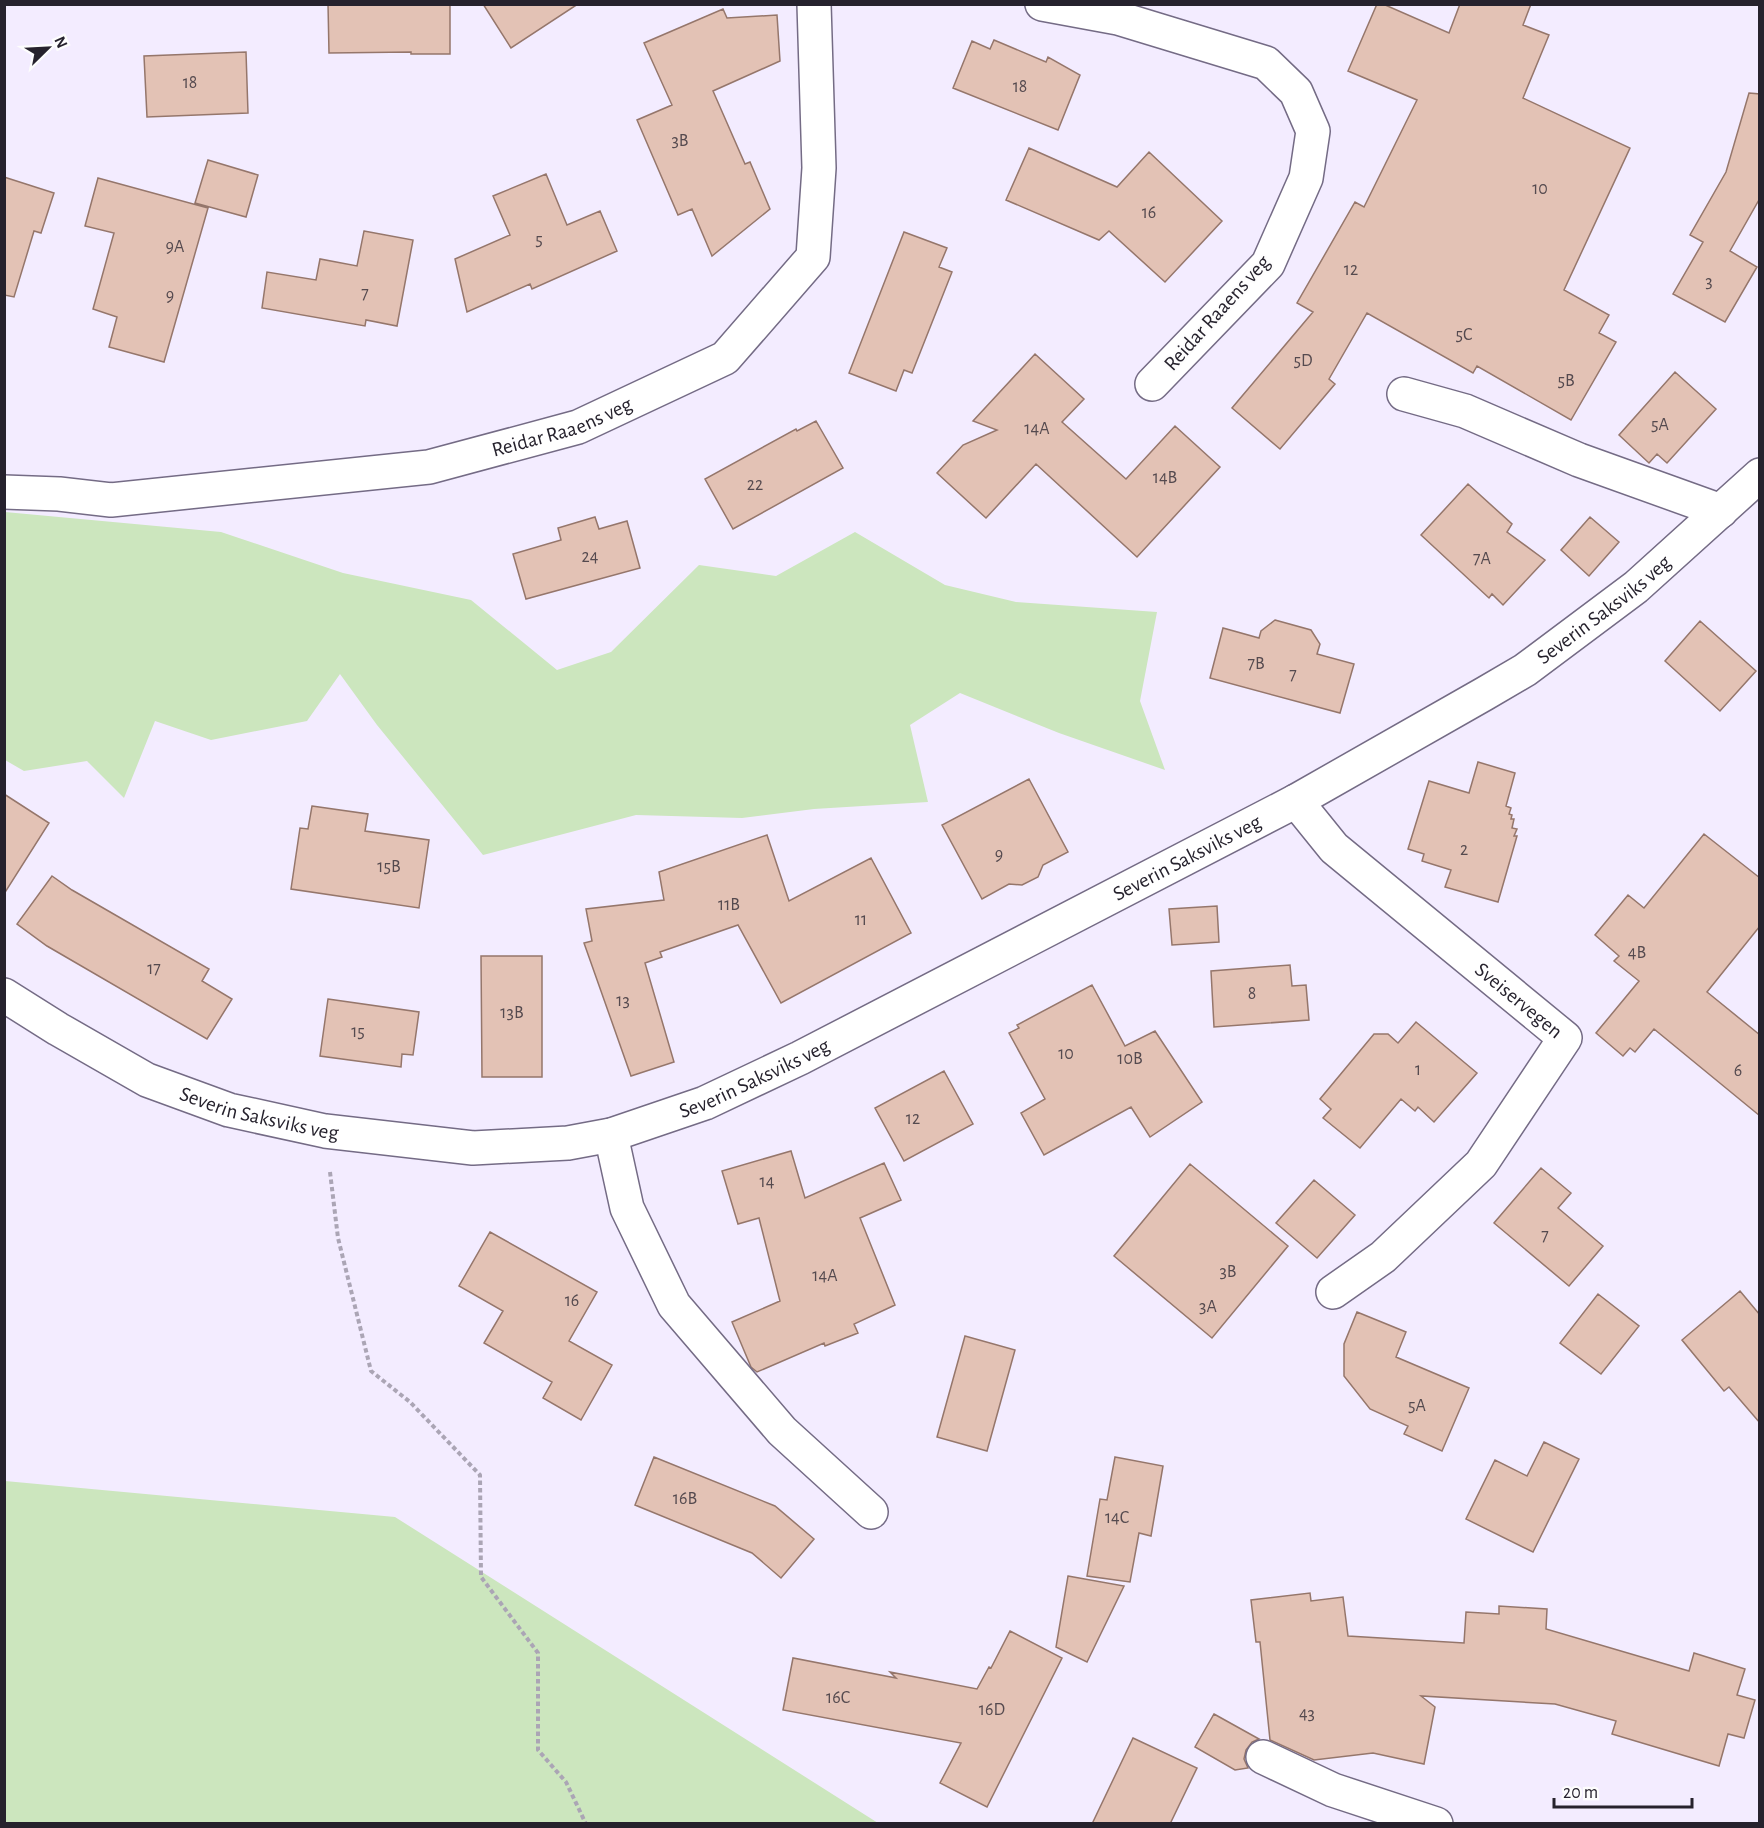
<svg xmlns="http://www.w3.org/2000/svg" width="1764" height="1828" viewBox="0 0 1764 1828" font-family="'Alegreya Sans',sans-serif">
  <rect width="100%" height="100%" fill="#f3ecff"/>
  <!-- green -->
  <path fill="#cce6be" d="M 5,512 L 221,532 L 343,573 L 471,600 L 557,670 L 611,652 L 699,565 L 776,576 L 855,532 L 945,585 L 1016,602 L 1157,612 L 1140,701 L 1165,770 L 1059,733 L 960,693 L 910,725 L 928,802 L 814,809 L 742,818 L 636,815 L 483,855 L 377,725 L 340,674 L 307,721 L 211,740 L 155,721 L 124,798 L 87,761 L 24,771 L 5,760 Z
    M 5,1481 L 395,1517 L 878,1823 L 5,1823 Z"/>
  <!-- building -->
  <path fill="#e3c2b5" stroke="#95766b" stroke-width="1.5" d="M 328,4 L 450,4 L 450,54 L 411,54 L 411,52 L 329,53 Z
    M 483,4 L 578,4 L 511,48 Z
    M 1377,4 L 1383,4 L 1449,33 L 1460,4 L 1531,4 L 1523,25 L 1549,35 L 1523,98 L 1630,148 L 1564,290 L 1609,315 L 1599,333 L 1616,342 L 1571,420 L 1477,366 L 1473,373 L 1367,313 L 1329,379 L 1335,384 L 1280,449 L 1232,408 L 1313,312 L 1297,303 L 1355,202 L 1364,207 L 1417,100 L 1348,71 Z
    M 723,9 L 727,18 L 777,15 L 780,61 L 713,91 L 745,164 L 750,162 L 770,209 L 712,256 L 692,209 L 678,215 L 637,120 L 672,105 L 644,43 Z
    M 994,40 L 1046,62 L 1048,57 L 1080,75 L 1058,130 L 953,88 L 972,41 L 990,49 Z
    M 246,52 L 248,113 L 147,117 L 144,56 Z
    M 1749,93 L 1760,94 L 1760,198 L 1730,251 L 1757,267 L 1725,322 L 1673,294 L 1703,242 L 1690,235 L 1726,172 Z
    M 1029,148 L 1117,187 L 1149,152 L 1222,221 L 1165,282 L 1109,231 L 1099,240 L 1006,200 Z
    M 208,160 L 258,175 L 246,217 L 195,203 Z
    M 546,174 L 567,225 L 600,211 L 617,251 L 532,289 L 530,284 L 467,312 L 455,259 L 510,235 L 493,196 Z
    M 4,177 L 54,193 L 41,233 L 34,231 L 14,297 L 4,295 Z
    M 98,178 L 208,208 L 164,362 L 109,347 L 117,317 L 93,309 L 114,233 L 85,226 Z
    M 364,231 L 413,240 L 397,326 L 366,320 L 365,326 L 262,308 L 267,272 L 316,280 L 320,259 L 357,266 Z
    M 904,232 L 947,248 L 939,267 L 952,272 L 912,373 L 904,370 L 896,391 L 849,373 Z
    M 1035,354 L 1084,399 L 1062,422 L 1126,479 L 1175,426 L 1220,467 L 1137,557 L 1036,464 L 986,518 L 937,473 L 963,445 L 997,430 L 973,421 Z
    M 1675,372 L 1716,409 L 1667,463 L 1657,454 L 1649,463 L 1619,435 Z
    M 816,421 L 843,468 L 733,529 L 705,479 L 796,429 L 797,431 Z
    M 1468,484 L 1512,524 L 1507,532 L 1545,560 L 1503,605 L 1492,594 L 1489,598 L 1421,535 Z
    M 595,517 L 599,529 L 627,521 L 640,568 L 526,599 L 513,554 L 561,540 L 558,528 Z
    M 1590,517 L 1619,542 L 1589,576 L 1561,550 Z
    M 1275,620 L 1311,630 L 1320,644 L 1317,654 L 1354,664 L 1340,713 L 1210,678 L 1223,628 L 1259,638 L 1261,631 Z
    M 1700,621 L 1756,671 L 1720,711 L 1665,661 Z
    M 1478,762 L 1515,773 L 1506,806 L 1511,808 L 1509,814 L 1512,815 L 1511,819 L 1514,819 L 1512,828 L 1517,829 L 1514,836 L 1517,836 L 1498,902 L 1445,887 L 1451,870 L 1422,861 L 1424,854 L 1408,849 L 1429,781 L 1469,793 Z
    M 1029,779 L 1068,852 L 1043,865 L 1038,877 L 1022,885 L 1009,884 L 982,899 L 942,825 Z
    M 4,794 L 49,823 L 4,894 Z
    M 312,806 L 368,814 L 365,831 L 429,840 L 419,908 L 291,889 L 300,828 L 308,829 Z
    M 1704,834 L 1760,878 L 1760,926 L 1707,992 L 1760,1035 L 1760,1116 L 1654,1029 L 1635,1052 L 1630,1048 L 1623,1056 L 1596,1033 L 1639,981 L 1614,961 L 1619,956 L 1595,935 L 1628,895 L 1644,908 Z
    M 767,835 L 789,901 L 871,858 L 911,933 L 781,1003 L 738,925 L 660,952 L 662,957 L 645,963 L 674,1062 L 631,1076 L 584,943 L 592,941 L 586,909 L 664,900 L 659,872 Z
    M 52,876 L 72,890 L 209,969 L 202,981 L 232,999 L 207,1039 L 47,946 L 17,924 Z
    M 1217,906 L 1219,942 L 1172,945 L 1169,909 Z
    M 481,956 L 542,956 L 542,1077 L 482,1077 Z
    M 1290,965 L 1292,986 L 1306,985 L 1309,1020 L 1214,1027 L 1211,971 Z
    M 1092,985 L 1125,1046 L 1155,1031 L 1202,1102 L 1150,1137 L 1131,1107 L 1044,1155 L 1021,1113 L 1045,1099 L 1009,1033 L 1019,1028 L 1017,1025 Z
    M 328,999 L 419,1012 L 413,1055 L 402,1054 L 401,1067 L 320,1056 Z
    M 1416,1022 L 1477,1073 L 1434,1122 L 1418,1107 L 1415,1111 L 1401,1099 L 1360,1148 L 1323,1118 L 1331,1109 L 1320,1099 L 1374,1034 L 1388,1034 L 1398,1043 Z
    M 944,1071 L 973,1124 L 904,1161 L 875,1108 Z
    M 791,1151 L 805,1198 L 884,1163 L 901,1200 L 860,1218 L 895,1305 L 854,1324 L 858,1333 L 825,1346 L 824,1343 L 757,1372 L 751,1367 L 732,1322 L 780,1301 L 759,1218 L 738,1224 L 722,1171 Z
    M 1190,1164 L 1288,1246 L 1212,1338 L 1114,1256 Z
    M 1541,1168 L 1571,1193 L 1558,1208 L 1603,1246 L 1569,1286 L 1494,1223 Z
    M 1314,1180 L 1355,1215 L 1317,1258 L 1276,1223 Z
    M 490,1232 L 597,1292 L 569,1341 L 612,1365 L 581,1420 L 543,1398 L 552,1382 L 484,1343 L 503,1311 L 459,1286 Z
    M 1740,1291 L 1760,1315 L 1760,1423 L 1729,1387 L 1724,1391 L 1682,1340 Z
    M 1598,1294 L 1639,1326 L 1601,1374 L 1560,1343 Z
    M 1357,1312 L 1406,1332 L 1396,1357 L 1469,1388 L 1442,1451 L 1404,1434 L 1408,1426 L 1370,1409 L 1344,1376 L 1344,1344 Z
    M 965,1336 L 1015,1350 L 987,1451 L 937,1437 Z
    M 1544,1442 L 1579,1459 L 1533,1552 L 1466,1519 L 1495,1460 L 1527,1476 Z
    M 654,1457 L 775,1506 L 814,1539 L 781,1578 L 752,1553 L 635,1505 Z
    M 1115,1457 L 1163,1466 L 1151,1536 L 1139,1533 L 1130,1582 L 1087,1576 L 1100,1499 L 1107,1500 Z
    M 1068,1576 L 1124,1586 L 1087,1662 L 1056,1647 Z
    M 1310,1593 L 1311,1601 L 1343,1597 L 1348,1636 L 1464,1643 L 1466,1612 L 1499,1614 L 1499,1606 L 1547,1609 L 1546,1629 L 1689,1671 L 1694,1653 L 1745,1669 L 1737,1695 L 1755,1700 L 1744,1738 L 1728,1734 L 1719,1766 L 1612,1734 L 1616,1721 L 1555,1704 L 1421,1696 L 1435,1707 L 1424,1764 L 1373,1753 L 1314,1760 L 1270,1740 L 1260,1642 L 1256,1642 L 1251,1600 Z
    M 1010,1631 L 1062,1658 L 987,1807 L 940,1783 L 961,1743 L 783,1710 L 793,1658 L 896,1678 L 890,1672 L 977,1689 L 989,1667 L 991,1668 Z
    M 1214,1714 L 1259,1739 L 1252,1742 L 1246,1750 L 1244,1759 L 1248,1768 L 1235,1770 L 1195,1747 Z
    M 1133,1738 L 1197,1768 L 1170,1824 L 1092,1824 Z"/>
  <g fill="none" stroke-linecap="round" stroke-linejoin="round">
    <defs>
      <g id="minor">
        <path d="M 1042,4 L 1118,18 L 1266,63 L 1296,92 L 1313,131 L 1306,178 L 1268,264 L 1152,384"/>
        <path d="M 1404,394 L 1465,411 L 1579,460 L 1721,511"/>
        <path id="s1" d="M 4,492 L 59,494 L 111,500 L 429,467 L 578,427 L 725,358 L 813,257 L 819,168 L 814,4"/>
        <path id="s2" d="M 1296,801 L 1334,848 L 1565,1038 L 1481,1164 L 1383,1257 L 1333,1292"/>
        <path id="s3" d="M 4,995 L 58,1029 L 147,1080 L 229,1110 L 325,1131 L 473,1148 L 568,1143 L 611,1135 L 705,1103 L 800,1058 L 1296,801 L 1484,694 L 1525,670 L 1636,587 L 1760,475"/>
        <path d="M 611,1135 L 627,1208 L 674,1305 L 782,1431 L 871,1512"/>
        <path d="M 1263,1757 L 1333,1790 L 1436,1824"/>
      </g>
    </defs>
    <!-- minor casing -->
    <use href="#minor" stroke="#746b85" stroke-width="36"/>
    <!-- path -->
    <path stroke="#aba5b5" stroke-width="4" stroke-dasharray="4.5 3" stroke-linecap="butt" d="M 330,1172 L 338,1238 L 371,1371 L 410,1402 L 480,1475 L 481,1577 L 538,1653 L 538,1750 L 566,1782 L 586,1824"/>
    <!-- minor -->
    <use href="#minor" stroke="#fff" stroke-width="33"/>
  </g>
  <g text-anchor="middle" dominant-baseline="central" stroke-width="4.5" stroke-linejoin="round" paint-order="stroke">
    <!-- number labels -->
    <g font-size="18" fill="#554a4f">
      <text x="190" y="83">18</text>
      <text x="1020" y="87">18</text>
      <text x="680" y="141">3B</text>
      <text x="1540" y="189">10</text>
      <text x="1149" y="213">16</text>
      <text x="539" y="240">5</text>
      <text x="175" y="247">9A</text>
      <text x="1351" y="270">12</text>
      <text x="1709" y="282">3</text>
      <text x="365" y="294">7</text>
      <text x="170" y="296">9</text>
      <text x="1464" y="335">5C</text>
      <text x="1303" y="361">5D</text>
      <text x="1566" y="381">5B</text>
      <text x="1660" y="425">5A</text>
      <text x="1037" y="429">14A</text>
      <text x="1165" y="478">14B</text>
      <text x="755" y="485">22</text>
      <text x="590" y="557">24</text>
      <text x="1482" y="559">7A</text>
      <text x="1256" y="664">7B</text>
      <text x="1293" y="675">7</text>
      <text x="1464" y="850">2</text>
      <text x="999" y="855">9</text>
      <text x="389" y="867">15B</text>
      <text x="729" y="905">11B</text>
      <text x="861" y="920">11</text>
      <text x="1637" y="953">4B</text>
      <text x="154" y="969">17</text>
      <text x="1252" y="994">8</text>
      <text x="623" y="1001">13</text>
      <text x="512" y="1013">13B</text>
      <text x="358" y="1032">15</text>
      <text x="1066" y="1054">10</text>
      <text x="1130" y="1059">10B</text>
      <text x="1418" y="1070">1</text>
      <text x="1738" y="1071">6</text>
      <text x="913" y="1119">12</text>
      <text x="767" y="1182">14</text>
      <text x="1545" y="1236">7</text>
      <text x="1228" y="1272">3B</text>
      <text x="825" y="1276">14A</text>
      <text x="572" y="1301">16</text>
      <text x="1208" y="1307">3A</text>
      <text x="1417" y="1406">5A</text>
      <text x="685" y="1499">16B</text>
      <text x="1117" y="1518">14C</text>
      <text x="838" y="1698">16C</text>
      <text x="992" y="1710">16D</text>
      <text x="1307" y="1714">43</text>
    </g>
    <!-- street labels -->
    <g font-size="21" fill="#26222d" stroke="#fdfdfd">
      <text transform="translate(1217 313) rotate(-48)">Reidar Raaens veg</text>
      <text stroke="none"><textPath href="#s1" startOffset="566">Reidar Raaens veg</textPath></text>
      <text stroke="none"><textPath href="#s3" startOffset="1766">Severin Saksviks veg</textPath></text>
      <text stroke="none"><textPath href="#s3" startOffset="1280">Severin Saksviks veg</textPath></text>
      <text stroke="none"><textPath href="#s2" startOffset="300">Sveiservegen</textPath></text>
      <text stroke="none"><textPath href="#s3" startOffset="794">Severin Saksviks veg</textPath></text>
      <text stroke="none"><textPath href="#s3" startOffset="284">Severin Saksviks veg</textPath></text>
    </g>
  </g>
  <!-- border -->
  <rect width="1764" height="1828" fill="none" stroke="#26222d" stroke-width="12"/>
  <!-- north arrow -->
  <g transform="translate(48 48) rotate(66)" stroke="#fdfdfd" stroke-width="4.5" paint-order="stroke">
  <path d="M0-4.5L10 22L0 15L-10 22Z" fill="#26222d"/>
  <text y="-9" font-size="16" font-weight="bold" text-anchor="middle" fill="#26222d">N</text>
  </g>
  <!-- scale -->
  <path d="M1554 1798v9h138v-9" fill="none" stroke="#26222d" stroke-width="3"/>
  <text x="1563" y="1798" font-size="18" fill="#26222d" stroke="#fdfdfd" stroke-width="4.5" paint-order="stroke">20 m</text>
</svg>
